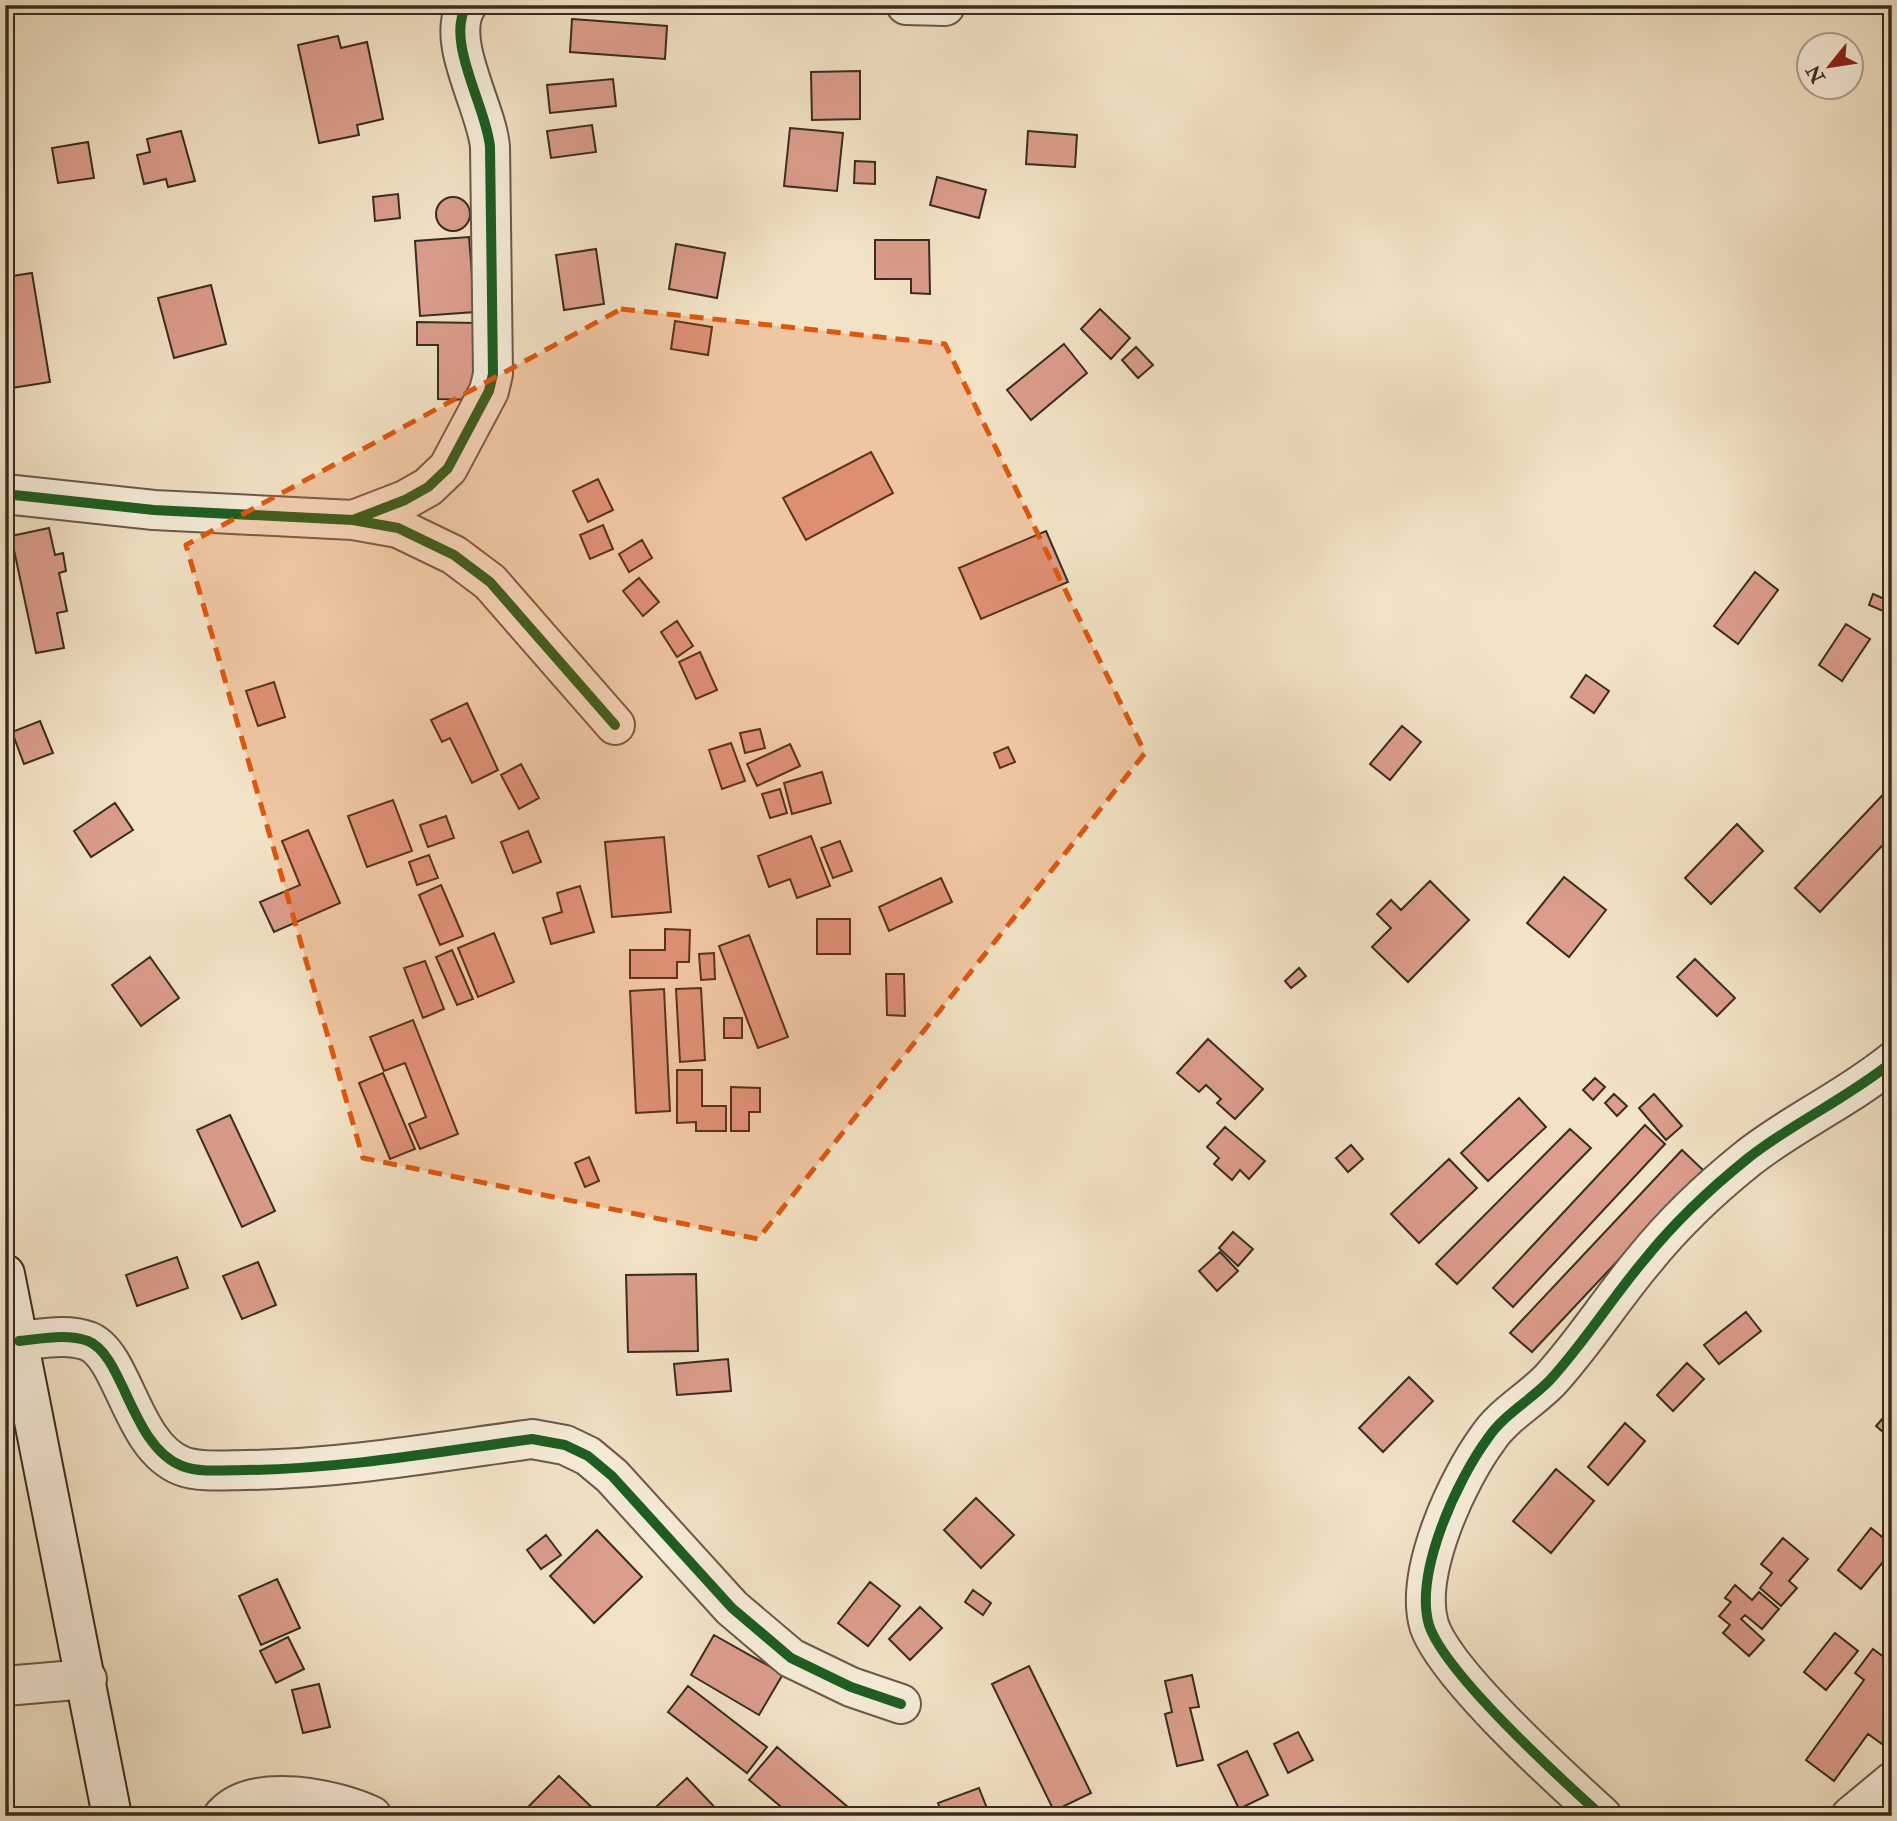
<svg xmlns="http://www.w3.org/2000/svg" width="1897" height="1821" viewBox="0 0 1897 1821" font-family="'IM FELL Double Pica',serif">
  <rect width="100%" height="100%" fill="#f3e3c6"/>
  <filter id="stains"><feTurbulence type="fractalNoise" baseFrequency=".00286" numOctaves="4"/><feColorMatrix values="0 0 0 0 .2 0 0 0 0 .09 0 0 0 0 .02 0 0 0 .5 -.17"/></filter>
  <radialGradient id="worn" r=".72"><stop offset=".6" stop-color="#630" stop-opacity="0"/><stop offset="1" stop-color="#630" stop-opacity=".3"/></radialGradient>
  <!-- building -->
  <path fill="#dc9d8c" stroke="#382c20" stroke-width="2" d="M 572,19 L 667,26 L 665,59 L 570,52 Z
    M 338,36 L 341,48 L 367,42 L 383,119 L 357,125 L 359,135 L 319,143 L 298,45 Z
    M 860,71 L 860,119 L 812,120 L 811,72 Z
    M 613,79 L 616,106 L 550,113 L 547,85 Z
    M 592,125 L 596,152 L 551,158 L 547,131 Z
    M 790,128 L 843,133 L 837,191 L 784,186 Z
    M 181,131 L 195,181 L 168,187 L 166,179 L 144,184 L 137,155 L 150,152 L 147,139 Z
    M 1028,131 L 1077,135 L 1075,167 L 1026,164 Z
    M 88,142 L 94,178 L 58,183 L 52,148 Z
    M 855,161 L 875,162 L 875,184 L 854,183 Z
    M 937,177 L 986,190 L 979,218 L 930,205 Z
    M 398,194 L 400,218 L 375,221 L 373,197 Z
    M436 214a17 17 0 1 1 34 0a17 17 0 1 1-34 0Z
    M 469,237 L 475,312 L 420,316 L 415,241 Z
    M 875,240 L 929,240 L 930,294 L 911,293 L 911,279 L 875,279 Z
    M 676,244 L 725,253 L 717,298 L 669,289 Z
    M 596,249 L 604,304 L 564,310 L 556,255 Z
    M 32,273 L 50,382 L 5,389 L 5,277 Z
    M 211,285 L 226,344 L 174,358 L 158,298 Z
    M 1100,309 L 1130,338 L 1111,359 L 1081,329 Z
    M 675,321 L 712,327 L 708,355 L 671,349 Z
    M 417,322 L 476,323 L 476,400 L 438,399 L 438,345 L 417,345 Z
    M 1064,344 L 1087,373 L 1031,420 L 1007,390 Z
    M 1136,347 L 1153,365 L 1138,378 L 1122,360 Z
    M 871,452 L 893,493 L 806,540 L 783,498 Z
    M 598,479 L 613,510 L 588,522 L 573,491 Z
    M 603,525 L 613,549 L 590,559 L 580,535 Z
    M 49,528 L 55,555 L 63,553 L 66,571 L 59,573 L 67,611 L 57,613 L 64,648 L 36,653 L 11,536 Z
    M 1046,531 L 1068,582 L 981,619 L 959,568 Z
    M 642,540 L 652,558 L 629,572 L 619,554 Z
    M 1755,572 L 1778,590 L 1738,644 L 1714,626 Z
    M 639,578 L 659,602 L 643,616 L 623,591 Z
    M 1873,594 L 1887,600 L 1883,611 L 1869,605 Z
    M 677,621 L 693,646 L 677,657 L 661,632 Z
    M 1846,624 L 1870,639 L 1842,681 L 1819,665 Z
    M 700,652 L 717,690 L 696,699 L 679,662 Z
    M 1586,675 L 1609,691 L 1594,713 L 1571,697 Z
    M 274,682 L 285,717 L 258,726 L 246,691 Z
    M 467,703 L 498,770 L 472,783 L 450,738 L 442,742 L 431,720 Z
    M 40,721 L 53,753 L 24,764 L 12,732 Z
    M 1402,726 L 1421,742 L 1390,780 L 1370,764 Z
    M 760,729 L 765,748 L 745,753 L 740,733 Z
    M 731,743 L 745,781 L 722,789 L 709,750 Z
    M 790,744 L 800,766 L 757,786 L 747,764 Z
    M 1008,747 L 1015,762 L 1000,768 L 994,753 Z
    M 521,764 L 539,798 L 519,809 L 501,775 Z
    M 822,772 L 831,803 L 792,814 L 784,783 Z
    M 1892,785 L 1892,835 L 1820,912 L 1795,888 Z
    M 780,789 L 787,813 L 770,818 L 762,794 Z
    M 393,800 L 412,851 L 367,867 L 348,816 Z
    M 115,803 L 133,830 L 91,857 L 74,831 Z
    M 446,816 L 454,838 L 428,847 L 420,825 Z
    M 1737,824 L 1763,851 L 1711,904 L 1685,878 Z
    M 308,830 L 340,903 L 274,932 L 260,902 L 300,885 L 282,841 Z
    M 528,831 L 541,862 L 513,873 L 501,842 Z
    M 811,836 L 830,886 L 797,898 L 790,879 L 769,887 L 758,856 Z
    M 664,837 L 671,912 L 612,917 L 605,842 Z
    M 840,841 L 852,871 L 833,878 L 821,848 Z
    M 429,855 L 438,878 L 417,885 L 409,862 Z
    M 1564,877 L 1606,910 L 1569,957 L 1527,923 Z
    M 941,878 L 952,902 L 889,931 L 879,907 Z
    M 1430,881 L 1469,920 L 1408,982 L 1372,947 L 1391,928 L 1377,914 L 1391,900 L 1401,910 Z
    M 441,885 L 463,936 L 440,945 L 419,895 Z
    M 580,886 L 594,932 L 551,944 L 543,918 L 562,912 L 557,893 Z
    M 817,919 L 850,919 L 850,954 L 817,954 Z
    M 665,929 L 690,930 L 689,962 L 677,962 L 677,978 L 630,978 L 630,950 L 665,950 Z
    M 494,933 L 514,982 L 478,997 L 458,948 Z
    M 749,935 L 788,1037 L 758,1048 L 719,946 Z
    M 452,950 L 473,999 L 457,1005 L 436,957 Z
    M 714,953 L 715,979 L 701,980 L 699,954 Z
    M 150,957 L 179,998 L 141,1026 L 112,985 Z
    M 1695,959 L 1735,998 L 1717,1016 L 1677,977 Z
    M 425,961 L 444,1009 L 423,1018 L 404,968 Z
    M 1299,968 L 1306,976 L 1291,988 L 1285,981 Z
    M 886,974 L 904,974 L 905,1016 L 887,1015 Z
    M 701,988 L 705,1060 L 680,1062 L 676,989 Z
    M 664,989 L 670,1111 L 636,1113 L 630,991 Z
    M 724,1018 L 742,1018 L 742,1038 L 724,1038 Z
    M 413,1020 L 458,1134 L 420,1149 L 409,1124 L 426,1117 L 405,1063 L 384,1071 L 370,1037 Z
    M 1208,1039 L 1263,1089 L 1235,1119 L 1217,1103 L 1221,1099 L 1206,1085 L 1199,1092 L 1177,1073 Z
    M 677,1070 L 702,1070 L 702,1106 L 726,1106 L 726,1131 L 696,1131 L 696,1122 L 677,1123 Z
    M 383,1073 L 415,1149 L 390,1159 L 359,1083 Z
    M 1595,1078 L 1605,1087 L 1593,1100 L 1583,1090 Z
    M 731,1087 L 760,1088 L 760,1112 L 749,1112 L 749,1131 L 731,1131 Z
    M 1614,1094 L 1627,1106 L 1617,1116 L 1605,1103 Z
    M 1654,1094 L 1682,1126 L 1666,1140 L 1639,1108 Z
    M 1519,1098 L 1546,1127 L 1488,1181 L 1461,1153 Z
    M 230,1115 L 275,1211 L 242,1227 L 197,1130 Z
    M 1645,1125 L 1665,1144 L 1513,1307 L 1493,1288 Z
    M 1225,1127 L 1265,1161 L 1249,1179 L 1240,1170 L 1232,1180 L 1214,1164 L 1219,1158 L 1207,1147 Z
    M 1570,1129 L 1591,1148 L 1457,1284 L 1436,1264 Z
    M 1351,1145 L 1363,1159 L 1348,1172 L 1336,1158 Z
    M 1682,1150 L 1703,1170 L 1532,1352 L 1510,1333 Z
    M 589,1157 L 599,1181 L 585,1187 L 575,1163 Z
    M 1449,1159 L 1477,1188 L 1419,1243 L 1391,1214 Z
    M 1233,1232 L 1253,1249 L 1238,1266 L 1219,1248 Z
    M 1220,1252 L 1238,1271 L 1217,1291 L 1199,1271 Z
    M 177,1257 L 188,1288 L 137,1306 L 126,1275 Z
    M 258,1262 L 276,1305 L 242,1319 L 223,1276 Z
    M 696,1274 L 698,1351 L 628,1352 L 626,1275 Z
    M 1746,1312 L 1761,1331 L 1719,1364 L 1704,1345 Z
    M 728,1359 L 731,1391 L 677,1395 L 674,1364 Z
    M 1687,1363 L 1704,1379 L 1673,1411 L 1657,1395 Z
    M 1409,1377 L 1433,1401 L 1383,1452 L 1359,1428 Z
    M 1892,1408 L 1892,1440 L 1876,1426 Z
    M 1625,1423 L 1645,1441 L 1608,1485 L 1588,1467 Z
    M 1556,1469 L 1594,1501 L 1551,1553 L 1513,1521 Z
    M 976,1498 L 1014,1535 L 981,1568 L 944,1530 Z
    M 1871,1528 L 1892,1545 L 1892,1551 L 1861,1589 L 1838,1570 Z
    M 597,1530 L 642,1577 L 594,1623 L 550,1576 Z
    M 546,1535 L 561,1555 L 541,1569 L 527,1550 Z
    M 1783,1538 L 1808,1559 L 1789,1581 L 1797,1588 L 1781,1606 L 1760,1588 L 1772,1573 L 1761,1564 Z
    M 277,1579 L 300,1628 L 261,1645 L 239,1596 Z
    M 870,1582 L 900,1606 L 868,1646 L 838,1623 Z
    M 1735,1585 L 1752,1600 L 1759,1592 L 1779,1609 L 1762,1629 L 1745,1615 L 1741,1619 L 1764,1640 L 1749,1656 L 1723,1633 L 1730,1625 L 1719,1616 L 1731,1602 L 1725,1598 Z
    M 973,1590 L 991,1603 L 983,1615 L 965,1602 Z
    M 920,1607 L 942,1628 L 910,1660 L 889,1639 Z
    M 1835,1633 L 1858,1651 L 1826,1690 L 1804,1672 Z
    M 714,1635 L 783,1674 L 759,1715 L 691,1675 Z
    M 288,1637 L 304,1669 L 276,1683 L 260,1651 Z
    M 1873,1649 L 1892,1663 L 1892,1740 L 1886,1747 L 1868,1734 L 1834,1781 L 1806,1760 L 1864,1680 L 1855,1673 Z
    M 1029,1666 L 1091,1793 L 1054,1811 L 992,1684 Z
    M 1192,1675 L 1199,1707 L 1190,1708 L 1203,1760 L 1177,1766 L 1165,1714 L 1172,1712 L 1165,1681 Z
    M 319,1684 L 330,1727 L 303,1733 L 292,1690 Z
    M 688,1686 L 767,1747 L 747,1773 L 668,1712 Z
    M 1298,1732 L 1313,1760 L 1288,1773 L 1274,1744 Z
    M 777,1747 L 855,1813 L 853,1816 L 792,1816 L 749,1780 Z
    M 1247,1751 L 1268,1795 L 1239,1809 L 1218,1765 Z
    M 559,1776 L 601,1816 L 537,1816 L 528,1807 Z
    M 687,1778 L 723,1816 L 664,1816 L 656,1807 Z
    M 979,1788 L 990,1816 L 943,1816 L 938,1803 Z"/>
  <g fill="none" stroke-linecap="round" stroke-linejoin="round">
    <defs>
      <path id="minor" d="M 906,5 L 945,6
        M 5,494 L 154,510 L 353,520 L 398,528 L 454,555 L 490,582 L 615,725
        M 353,520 L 405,500 L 428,487 L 448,468 L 489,391 L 493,374 L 490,147 C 487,108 444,40 467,5
        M 19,1341 C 41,1339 66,1333 88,1341 C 124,1355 131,1446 182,1466 C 200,1473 227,1470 246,1470 C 342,1469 437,1452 532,1439 L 565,1445 L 588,1456 L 612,1476 L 732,1608 L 791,1658 L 851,1687 L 901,1704
        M 5,1686 L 87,1679
        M 223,1816 C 254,1781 336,1799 372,1816
        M 1602,1816 C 1561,1779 1445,1674 1429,1625 C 1414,1573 1457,1480 1488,1438 C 1503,1415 1531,1400 1550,1380 C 1584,1343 1612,1298 1645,1259 C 1674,1223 1711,1188 1747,1159 C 1792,1123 1845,1100 1892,1062
        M 1851,1816 L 1892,1782"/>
      <path id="secondary" d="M 5,1274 L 112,1816"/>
    </defs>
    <!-- minor casing -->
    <use href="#minor" stroke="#675a4a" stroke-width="42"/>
    <!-- secondary casing -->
    <use href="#secondary" stroke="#382c20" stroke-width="42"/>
    <!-- minor -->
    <use href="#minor" stroke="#f7edda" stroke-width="38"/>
    <!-- secondary -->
    <use href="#secondary" stroke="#f7edda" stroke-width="38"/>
    <defs>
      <path id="cycleway" d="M 5,494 L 154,510 L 353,520 L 398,528 L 454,555 L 490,582 L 615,725
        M 353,520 L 405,500 L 428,487 L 448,468 L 489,391 L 493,374 L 490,147 C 487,108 444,40 467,5
        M 19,1341 C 41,1339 66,1333 88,1341 C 124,1355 131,1446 182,1466 C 200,1473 227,1470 246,1470 C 342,1469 437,1452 532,1439 L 565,1445 L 588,1456 L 612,1476 L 732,1608 L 791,1658 L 851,1687 L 901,1704
        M 1602,1816 C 1561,1779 1445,1674 1429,1625 C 1414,1573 1457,1480 1488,1438 C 1503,1415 1531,1400 1550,1380 C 1584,1343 1612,1298 1645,1259 C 1674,1223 1711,1188 1747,1159 C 1792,1123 1845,1100 1892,1062"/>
    </defs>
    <!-- cycleway casing -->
    <use href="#cycleway" stroke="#f7edda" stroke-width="15"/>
    <!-- cycleway -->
    <use href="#cycleway" stroke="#1b5e20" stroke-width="10"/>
  </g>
  <!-- marked area -->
  <path fill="#df570d" fill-opacity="0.2" stroke="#df570d" stroke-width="5" stroke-dasharray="14 9" stroke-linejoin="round" d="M 621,309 L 945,344 L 1145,753 L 758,1239 L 363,1158 L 186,545 Z"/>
  <!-- margin -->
  <rect width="1897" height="1821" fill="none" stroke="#f3e3c6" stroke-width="28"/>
  <rect x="7" y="7" width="1883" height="1807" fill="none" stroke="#382c20" stroke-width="3.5"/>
  <rect x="14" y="14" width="1869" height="1793" fill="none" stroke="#382c20" stroke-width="2"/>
  <!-- north arrow -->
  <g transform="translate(1830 66) rotate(240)"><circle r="33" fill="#f7edda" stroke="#aba090" stroke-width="2"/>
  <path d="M0-5L12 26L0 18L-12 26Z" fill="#8f2418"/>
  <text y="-10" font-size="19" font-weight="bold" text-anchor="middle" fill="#382c20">N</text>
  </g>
  <rect width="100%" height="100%" filter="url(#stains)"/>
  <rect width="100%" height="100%" fill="url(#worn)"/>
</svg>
